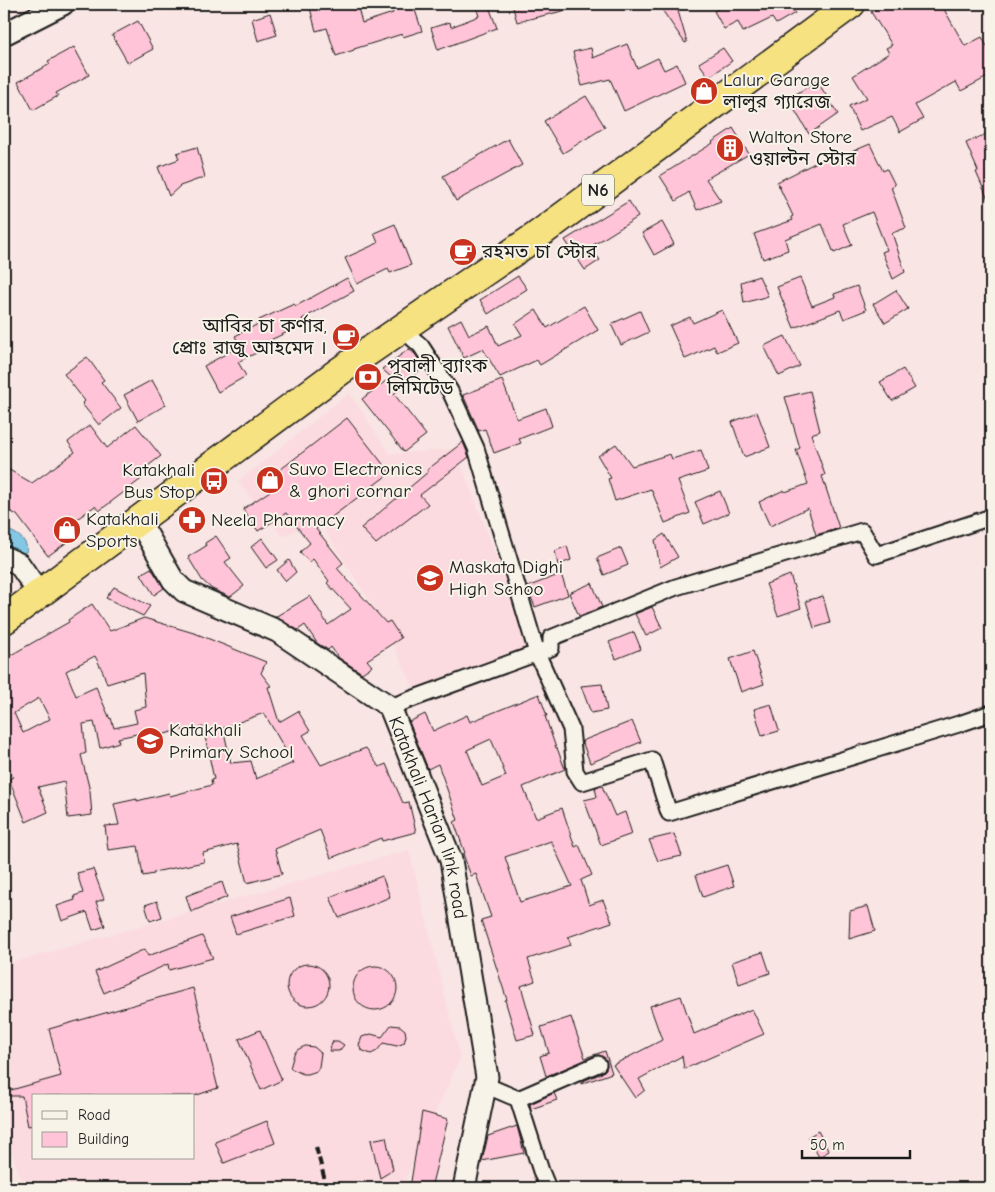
<svg xmlns="http://www.w3.org/2000/svg" width="995" height="1192" viewBox="0 0 995 1192" font-family="'Comic Neue','Noto Sans Bengali',sans-serif">
  <rect width="100%" height="100%" fill="#f9e5e3"/>
  <filter id="ink" filterUnits="userSpaceOnUse"><feTurbulence type="fractalNoise" baseFrequency=".02" numOctaves="2"/><feDisplacementMap in="SourceGraphic" scale="10" xChannelSelector="R" yChannelSelector="G"/><feConvolveMatrix kernelMatrix="1 2 1 2 8 2 1 2 1" color-interpolation-filters="sRGB"/></filter>
  <g filter="url(#ink)">
    <!-- built -->
    <path fill="#fbdbdf" fill-rule="evenodd" d="M 349,393 L 390,454 L 455,449 L 531,647 L 414,689 L 382,620 L 318,520 L 283,536 L 238,482 Z
      M 409,850 L 460,1058 L 401,1188 L 24,1188 L 4,1128 L 4,965 ZM 34,1096 L 194,1096 L 194,1158 L 34,1158 Z"/>
    <!-- water -->
    <path fill="#83c7e4" stroke="#5a8394" d="M 4,528 C 14,533 27,537 27,551 L 23,553 L 4,544 Z"/>
    <!-- building -->
    <path fill="#ffc4d7" stroke="#1c1c1c" fill-rule="evenodd" d="M 325,4 L 357,4 L 362,23 L 393,13 L 390,4 L 413,4 L 422,31 L 403,37 L 402,34 L 354,49 L 354,50 L 336,56 L 327,28 L 316,31 L 310,8 Z
      M 475,4 L 488,4 L 497,28 L 438,50 L 431,28 L 450,22 L 451,27 L 479,16 Z
      M 512,4 L 575,4 L 575,8 L 517,22 Z
      M 658,4 L 676,4 L 687,42 L 685,43 Z
      M 727,4 L 756,4 L 758,9 L 766,4 L 789,4 L 795,13 L 776,24 L 772,18 L 743,32 L 738,22 L 724,29 L 714,11 Z
      M 884,4 L 941,4 L 965,46 L 982,37 L 991,54 L 991,75 L 961,91 L 956,82 L 915,105 L 923,119 L 900,132 L 892,117 L 860,131 L 849,106 L 867,98 L 853,76 L 889,53 L 886,48 L 892,45 L 871,12 Z
      M 270,13 L 277,35 L 258,41 L 252,19 Z
      M 138,21 L 153,49 L 128,63 L 112,35 Z
      M 627,44 L 637,68 L 658,58 L 664,70 L 677,64 L 685,82 L 624,111 L 610,79 L 582,86 L 573,52 L 591,48 L 593,58 Z
      M 74,47 L 89,75 L 56,93 L 58,96 L 33,110 L 18,82 L 50,64 L 48,61 Z
      M 723,48 L 732,61 L 709,77 L 699,63 Z
      M 817,81 L 838,114 L 809,134 L 788,99 Z
      M 586,96 L 605,127 L 563,153 L 544,121 Z
      M 733,128 L 749,154 L 706,179 L 721,201 L 697,210 L 689,192 L 676,201 L 660,176 L 713,143 L 712,142 Z
      M 991,132 L 991,206 L 976,172 L 978,171 L 966,143 Z
      M 508,139 L 522,165 L 456,201 L 443,176 Z
      M 870,144 L 883,171 L 887,169 L 895,185 L 891,187 L 906,228 L 892,233 L 905,272 L 893,279 L 882,252 L 887,250 L 872,212 L 843,224 L 852,245 L 834,253 L 822,224 L 785,239 L 788,250 L 763,259 L 754,234 L 793,220 L 791,217 L 793,216 L 777,182 L 833,154 L 835,159 Z
      M 197,147 L 205,177 L 180,186 L 169,196 L 158,167 L 179,159 L 177,153 Z
      M 629,201 L 638,217 L 590,247 L 600,260 L 585,270 L 565,240 Z
      M 662,222 L 674,244 L 654,255 L 642,233 Z
      M 395,224 L 411,265 L 390,273 L 388,269 L 357,284 L 345,258 L 378,243 L 374,233 Z
      M 518,276 L 527,289 L 488,314 L 480,300 Z
      M 759,276 L 768,296 L 744,303 L 741,282 Z
      M 347,278 L 354,291 L 302,319 L 305,324 L 266,342 L 268,347 L 238,362 L 246,376 L 218,392 L 204,366 L 240,346 L 235,336 L 260,323 L 259,320 L 294,304 L 296,306 Z
      M 800,278 L 812,306 L 835,297 L 834,294 L 857,286 L 866,310 L 844,319 L 840,310 L 794,328 L 777,287 Z
      M 896,290 L 908,309 L 885,323 L 873,304 Z
      M 584,306 L 598,330 L 540,365 L 537,360 L 500,377 L 483,349 L 464,358 L 448,326 L 461,319 L 469,335 L 489,326 L 498,346 L 522,335 L 515,324 L 536,310 L 547,328 Z
      M 722,310 L 738,343 L 717,352 L 714,346 L 685,359 L 670,326 L 690,317 L 693,323 Z
      M 640,311 L 649,332 L 621,345 L 611,324 Z
      M 785,336 L 800,366 L 779,376 L 764,346 Z
      M 409,349 L 416,355 L 423,367 L 394,394 L 426,435 L 404,452 L 362,399 L 391,377 L 382,369 Z
      M 87,357 L 104,380 L 101,382 L 121,408 L 99,425 L 82,404 L 85,401 L 64,374 Z
      M 903,369 L 915,388 L 892,401 L 880,382 Z
      M 152,380 L 166,405 L 138,421 L 124,395 Z
      M 502,380 L 517,419 L 546,408 L 552,426 L 519,439 L 521,443 L 494,453 L 485,429 L 479,431 L 463,395 Z
      M 810,391 L 820,431 L 811,434 L 825,475 L 822,476 L 839,528 L 816,535 L 808,508 L 770,526 L 759,502 L 784,490 L 785,492 L 808,484 L 796,450 L 800,448 L 785,397 Z
      M 757,412 L 770,447 L 744,457 L 732,422 Z
      M 347,418 L 390,473 L 316,529 L 343,563 L 337,568 L 386,623 L 390,621 L 401,638 L 367,660 L 372,666 L 362,673 L 339,658 L 331,647 L 328,650 L 317,643 L 305,625 L 298,630 L 275,617 L 310,596 L 328,625 L 351,609 L 327,583 L 329,581 L 313,559 L 309,562 L 300,552 L 310,543 L 286,513 L 258,531 L 243,509 L 270,491 L 263,483 Z
      M 90,425 L 107,448 L 136,425 L 161,456 L 140,472 L 144,477 L 99,511 L 95,506 L 70,524 L 78,534 L 48,556 L 17,515 L 4,508 L 4,467 L 32,483 L 75,452 L 68,442 Z
      M 463,442 L 469,457 L 420,495 L 428,504 L 376,544 L 361,528 L 428,472 L 427,470 Z
      M 616,444 L 632,466 L 670,454 L 672,459 L 701,450 L 708,471 L 678,481 L 690,513 L 665,523 L 651,489 L 615,501 L 608,479 L 611,478 L 598,456 Z
      M 720,491 L 729,513 L 704,524 L 695,502 Z
      M 664,534 L 678,557 L 660,567 L 655,540 Z
      M 216,536 L 231,558 L 225,562 L 244,586 L 230,597 L 212,589 L 202,580 L 188,557 L 206,546 L 205,543 Z
      M 262,538 L 278,560 L 266,568 L 251,547 Z
      M 567,546 L 571,560 L 558,565 L 555,551 Z
      M 621,548 L 628,565 L 604,575 L 597,558 Z
      M 289,560 L 296,572 L 286,581 L 277,570 Z
      M 151,568 L 164,588 L 154,595 L 141,574 Z
      M 561,574 L 568,595 L 535,607 L 527,587 Z
      M 790,575 L 801,608 L 778,616 L 766,584 Z
      M 592,583 L 602,607 L 579,616 L 569,593 Z
      M 114,587 L 150,606 L 143,616 L 106,598 Z
      M 823,596 L 830,623 L 814,628 L 806,601 Z
      M 92,604 L 110,631 L 144,618 L 197,634 L 266,662 L 261,673 L 271,686 L 268,687 L 279,722 L 298,711 L 310,731 L 303,735 L 321,765 L 366,748 L 379,767 L 386,764 L 403,803 L 409,802 L 416,832 L 382,841 L 381,838 L 331,858 L 320,830 L 275,849 L 282,874 L 247,883 L 237,844 L 203,853 L 204,862 L 154,872 L 154,874 L 143,876 L 138,846 L 108,850 L 105,826 L 119,825 L 114,804 L 137,799 L 137,801 L 169,793 L 170,796 L 212,785 L 211,780 L 214,779 L 203,727 L 183,732 L 182,729 L 148,739 L 146,732 L 118,738 L 119,742 L 100,748 L 94,722 L 83,724 L 86,753 L 81,755 L 90,791 L 92,815 L 68,818 L 64,781 L 38,787 L 48,812 L 26,822 L 9,779 L 13,777 L 4,761 L 4,659 L 69,622 L 68,620 ZM 95,656 L 103,672 L 107,684 L 143,673 L 146,707 L 134,710 L 137,723 L 114,728 L 111,718 L 110,719 L 96,687 L 76,696 L 66,671 ZM 39,698 L 50,719 L 23,733 L 14,713 ZM 264,713 L 293,763 L 256,779 L 251,761 L 231,763 L 223,728 Z
      M 652,607 L 662,628 L 646,636 L 635,614 Z
      M 634,632 L 641,649 L 616,659 L 609,642 Z
      M 753,651 L 764,684 L 741,692 L 730,659 Z
      M 602,684 L 607,710 L 591,713 L 581,686 Z
      M 539,694 L 547,716 L 545,716 L 556,748 L 557,748 L 565,769 L 523,787 L 536,818 L 562,808 L 575,847 L 579,845 L 592,875 L 581,880 L 589,905 L 603,900 L 612,922 L 568,937 L 571,945 L 528,959 L 535,981 L 521,986 L 535,1035 L 517,1040 L 505,1000 L 507,1000 L 481,920 L 491,917 L 476,874 L 471,876 L 463,854 L 465,853 L 454,822 L 458,820 L 438,764 L 428,769 L 409,722 L 425,714 L 433,731 L 467,715 L 470,722 ZM 491,739 L 506,776 L 482,786 L 467,750 ZM 551,841 L 572,886 L 520,902 L 505,857 Z
      M 771,704 L 779,731 L 762,736 L 754,709 Z
      M 632,721 L 641,742 L 590,763 L 582,741 Z
      M 602,786 L 615,816 L 625,812 L 632,834 L 601,845 L 584,800 L 597,797 L 595,788 Z
      M 674,834 L 682,856 L 658,861 L 649,840 Z
      M 727,865 L 734,886 L 703,897 L 696,875 Z
      M 93,869 L 104,899 L 96,902 L 105,926 L 93,930 L 87,912 L 62,921 L 57,906 L 75,900 L 74,896 L 83,893 L 77,873 Z
      M 382,876 L 390,897 L 339,918 L 330,897 Z
      M 222,882 L 227,897 L 191,912 L 186,896 Z
      M 290,898 L 295,916 L 236,934 L 230,917 Z
      M 157,901 L 162,917 L 150,921 L 145,905 Z
      M 868,906 L 875,931 L 849,939 L 850,911 Z
      M 202,936 L 213,958 L 169,970 L 168,964 L 104,993 L 95,972 L 145,949 L 148,956 Z
      M 763,952 L 770,973 L 739,984 L 732,962 Z
      M287 985a21 21 0 1 1 42 0a21 21 0 1 1-42 0Z
      M353 988a22 22 0 1 1 44 0a22 22 0 1 1-44 0Z
      M 193,988 L 218,1088 L 194,1096 L 34,1096 L 34,1125 L 28,1126 L 22,1096 L 4,1096 L 4,1092 L 61,1076 L 49,1029 Z
      M 681,996 L 694,1034 L 752,1009 L 764,1034 L 684,1069 L 682,1056 L 639,1079 L 645,1090 L 635,1098 L 613,1065 L 662,1040 L 650,1006 Z
      M 571,1017 L 585,1058 L 605,1051 L 612,1073 L 581,1084 L 581,1082 L 602,1073 L 606,1069 L 607,1065 L 606,1060 L 599,1055 L 546,1076 L 540,1056 L 549,1053 L 541,1027 Z
      M 391,1025 L 400,1026 L 405,1030 L 406,1036 L 404,1043 L 397,1046 L 383,1043 L 377,1051 L 371,1054 L 361,1050 L 359,1045 L 362,1037 L 371,1034 L 382,1037 Z
      M 260,1030 L 282,1080 L 261,1090 L 239,1039 Z
      M 333,1041 L 338,1041 L 344,1045 L 339,1051 L 329,1051 Z
      M 305,1046 L 314,1047 L 321,1053 L 319,1067 L 317,1071 L 308,1074 L 303,1074 L 290,1068 L 294,1054 L 297,1050 Z
      M 554,1093 L 557,1100 L 531,1109 L 530,1104 Z
      M 422,1112 L 448,1119 L 431,1188 L 410,1188 Z
      M 267,1121 L 275,1143 L 224,1163 L 215,1142 Z
      M 517,1126 L 524,1153 L 482,1161 L 488,1136 Z
      M 818,1131 L 829,1151 L 819,1157 L 808,1137 Z
      M 386,1137 L 393,1170 L 380,1178 L 371,1140 Z"/>
    <g fill="none" stroke-linecap="round" stroke-linejoin="round">
      <defs>
        <path id="street" d="M 401,328 L 421,346 L 450,391 L 476,448 L 537,653 L 571,729 L 575,771 L 582,782 L 652,760 L 669,813 L 962,723 L 991,713
          M 390,707 L 551,648 L 551,638 L 676,587 L 862,531 L 876,555 L 991,517
          M 485,1085 L 518,1099
          M 548,1188 L 541,1171 L 518,1099 L 598,1064"/>
        <g id="secondary">
          <path d="M 4,34 L 63,4"/>
          <path id="s1" d="M 138,519 L 173,580 L 184,591 L 277,631 L 390,707 L 451,860 L 487,1077 L 464,1188"/>
          <path d="M 4,557 L 19,564 L 39,593"/>
        </g>
        <path id="highway" d="M 4,620 L 340,371 L 535,237 L 851,4"/>
      </defs>
      <!-- street casing -->
      <use href="#street" stroke="#1c1c1c" stroke-width="19"/>
      <!-- secondary casing -->
      <use href="#secondary" stroke="#1c1c1c" stroke-width="25"/>
      <!-- highway casing -->
      <use href="#highway" stroke="#1c1c1c" stroke-width="31"/>
      <!-- street -->
      <use href="#street" stroke="#f7f3e8" stroke-width="15"/>
      <!-- secondary -->
      <use href="#secondary" stroke="#f7f3e8" stroke-width="21"/>
      <!-- highway -->
      <use href="#highway" stroke="#f7e281" stroke-width="28"/>
      <!-- rail -->
      <path stroke="#1c1c1c" stroke-width="4" stroke-dasharray="8 4" stroke-linecap="butt" d="M 316,1147 L 327,1188"/>
    </g>
  </g>
  <!-- icons -->
  <defs>
    <symbol id="shop-disc" viewBox="-11 -11 22 22"><circle r="9.5" fill="#c8321e" stroke="#f7f3e8"/><path d="M-5-2.5h2.3a2.7 3.5 0 0 1 5.4 0H5L5.5 6h-11ZM-1.5-2.5h3a1.5 2.3 0 0 0-3 0Z" fill="#fff"/></symbol>
    <symbol id="building-disc" viewBox="-11 -11 22 22"><circle r="9.5" fill="#c8321e" stroke="#f7f3e8"/><path d="M-4-6H4V6H1V3H-1V6H-4ZM-2.5-4.3h1.7v1.8h-1.7ZM.8-4.3h1.7v1.8H.8ZM-2.5-1h1.7V.8h-1.7ZM.8-1h1.7V.8H.8Z" fill="#fff"/></symbol>
    <symbol id="cafe-disc" viewBox="-11 -11 22 22"><circle r="9.5" fill="#c8321e" stroke="#f7f3e8"/><path d="M-5.5-4.5H6V0H3Q3 3.5 0 3.5H-2.5Q-5.5 3.5-5.5 0ZM3-3.2v2h1.7v-2ZM-6 4.5H4V6H-6Z" fill="#fff"/></symbol>
    <symbol id="bank-disc" viewBox="-11 -11 22 22"><circle r="9.5" fill="#c8321e" stroke="#f7f3e8"/><path d="M-6-4H6V4H-6ZM0-2.3a2.3 2.3 0 1 0 0 4.6a2.3 2.3 0 1 0 0-4.6Z" fill="#fff"/></symbol>
    <symbol id="bus-disc" viewBox="-11 -11 22 22"><circle r="9.5" fill="#c8321e" stroke="#f7f3e8"/><path d="M-5-6H5V4H4V6H2V4H-2V6H-4V4H-5ZM-3.5-4V0h7V-4ZM-3.5 1.2v1.5H-2V1.2ZM2 1.2v1.5H3.5V1.2Z" fill="#fff"/></symbol>
    <symbol id="pharmacy-disc" viewBox="-11 -11 22 22"><circle r="9.5" fill="#c8321e" stroke="#f7f3e8"/><path d="M-2-6h4v4h4v4h-4v4h-4v-4h-4v-4h4Z" fill="#fff"/></symbol>
    <symbol id="university-disc" viewBox="-11 -11 22 22"><circle r="9.5" fill="#c8321e" stroke="#f7f3e8"/><path d="M0-5L7-2L0 1L-7-2ZM-4 1L0 2.5L4 1V4Q0 6-4 4Z" fill="#fff"/></symbol>
    <symbol id="school-disc" viewBox="-11 -11 22 22"><circle r="9.5" fill="#c8321e" stroke="#f7f3e8"/><path d="M0-5L7-2L0 1L-7-2ZM-4 1L0 2.5L4 1V4Q0 6-4 4Z" fill="#fff"/></symbol>
  </defs>
  <g fill-rule="evenodd">
    <use href="#shop-disc" x="688" y="75" width="32" height="32"/>
    <use href="#building-disc" x="714" y="132" width="32" height="32"/>
    <use href="#cafe-disc" x="447" y="236" width="32" height="32"/>
    <use href="#cafe-disc" x="330" y="321" width="32" height="32"/>
    <use href="#bank-disc" x="352" y="361" width="32" height="32"/>
    <use href="#shop-disc" x="254" y="464" width="32" height="32"/>
    <use href="#bus-disc" x="198" y="465" width="32" height="32"/>
    <use href="#pharmacy-disc" x="176" y="504" width="32" height="32"/>
    <use href="#shop-disc" x="51" y="514" width="32" height="32"/>
    <use href="#university-disc" x="414" y="562" width="32" height="32"/>
    <use href="#school-disc" x="134" y="725" width="32" height="32"/>
  </g>
  <g text-anchor="middle" dominant-baseline="central" stroke-width="4" stroke-linejoin="round" paint-order="stroke">
    <!-- shield labels -->
    <rect fill="#f7f3e8" stroke="#5e5c59" stroke-width="1" x="582" y="174.5" width="32" height="31" rx="4"/>
    <g font-size="18" font-weight="bold" fill="#1c1c1c">
      <text x="598" y="190">N6</text>
    </g>
    <!-- poi labels -->
    <g font-size="19" fill="#1c1c1c" stroke="#f7f3e8" text-anchor="start">
      <text x="723" y="80">Lalur Garage<tspan x="723" dy="22">লালুর গ্যারেজ</tspan></text>
      <text x="749" y="137">Walton Store<tspan x="749" dy="22">ওয়াল্টন স্টোর</tspan></text>
      <text x="482" y="252">রহমত চা স্টোর</text>
      <text x="327" y="326" text-anchor="end">আবির চা কর্ণার,<tspan x="327" dy="22">প্রোঃ রাজু আহমেদ ।</tspan></text>
      <text x="387" y="366">পূবালী ব্যাংক<tspan x="387" dy="22">লিমিটেড</tspan></text>
      <text x="289" y="469">Suvo Electronics<tspan x="289" dy="22">&amp; ghori cornar</tspan></text>
      <text x="195" y="470" text-anchor="end">Katakhali<tspan x="195" dy="22">Bus Stop</tspan></text>
      <text x="86" y="519">Katakhali<tspan x="86" dy="22">Sports</tspan></text>
      <text x="211" y="520">Neela Pharmacy</text>
      <text x="449" y="567">Maskata Dighi<tspan x="449" dy="22">High Schoo</tspan></text>
      <text x="169" y="730">Katakhali<tspan x="169" dy="22">Primary School</tspan></text>
    </g>
    <!-- street labels -->
    <g font-size="19" fill="#1c1c1c" stroke="#f7f3e8">
      <text stroke="none"><textPath href="#s1" startOffset="441">Katakhali Harian link road</textPath></text>
    </g>
  </g>
  <!-- margin -->
  <rect width="995" height="1192" fill="none" stroke="#f7f3e8" stroke-width="20"/>
  <rect x="10" y="10" width="975" height="1172" fill="none" stroke="#1c1c1c" stroke-width="2" filter="url(#ink)"/>
  <!-- legend -->
  <rect x="32" y="1094" width="162" height="65" fill="#f7f3e8" stroke="#9f9d96"/>
  <rect x="42" y="1111" width="25" height="8" fill="#f7f3e8" stroke="#9f9d96"/>
  <text x="78" y="1120" font-size="15" fill="#1c1c1c">Road</text>
  <rect x="42" y="1132" width="25" height="15" fill="#ffc4d7" stroke="#9f9d96"/>
  <text x="78" y="1144" font-size="15" fill="#1c1c1c">Building</text>
  <!-- scale -->
  <path d="M802 1150v8h108v-8" fill="none" stroke="#1c1c1c" stroke-width="2.5"/>
  <text x="810" y="1150" font-size="15" fill="#1c1c1c" stroke="#f7f3e8" stroke-width="4" paint-order="stroke">50 m</text>
</svg>
